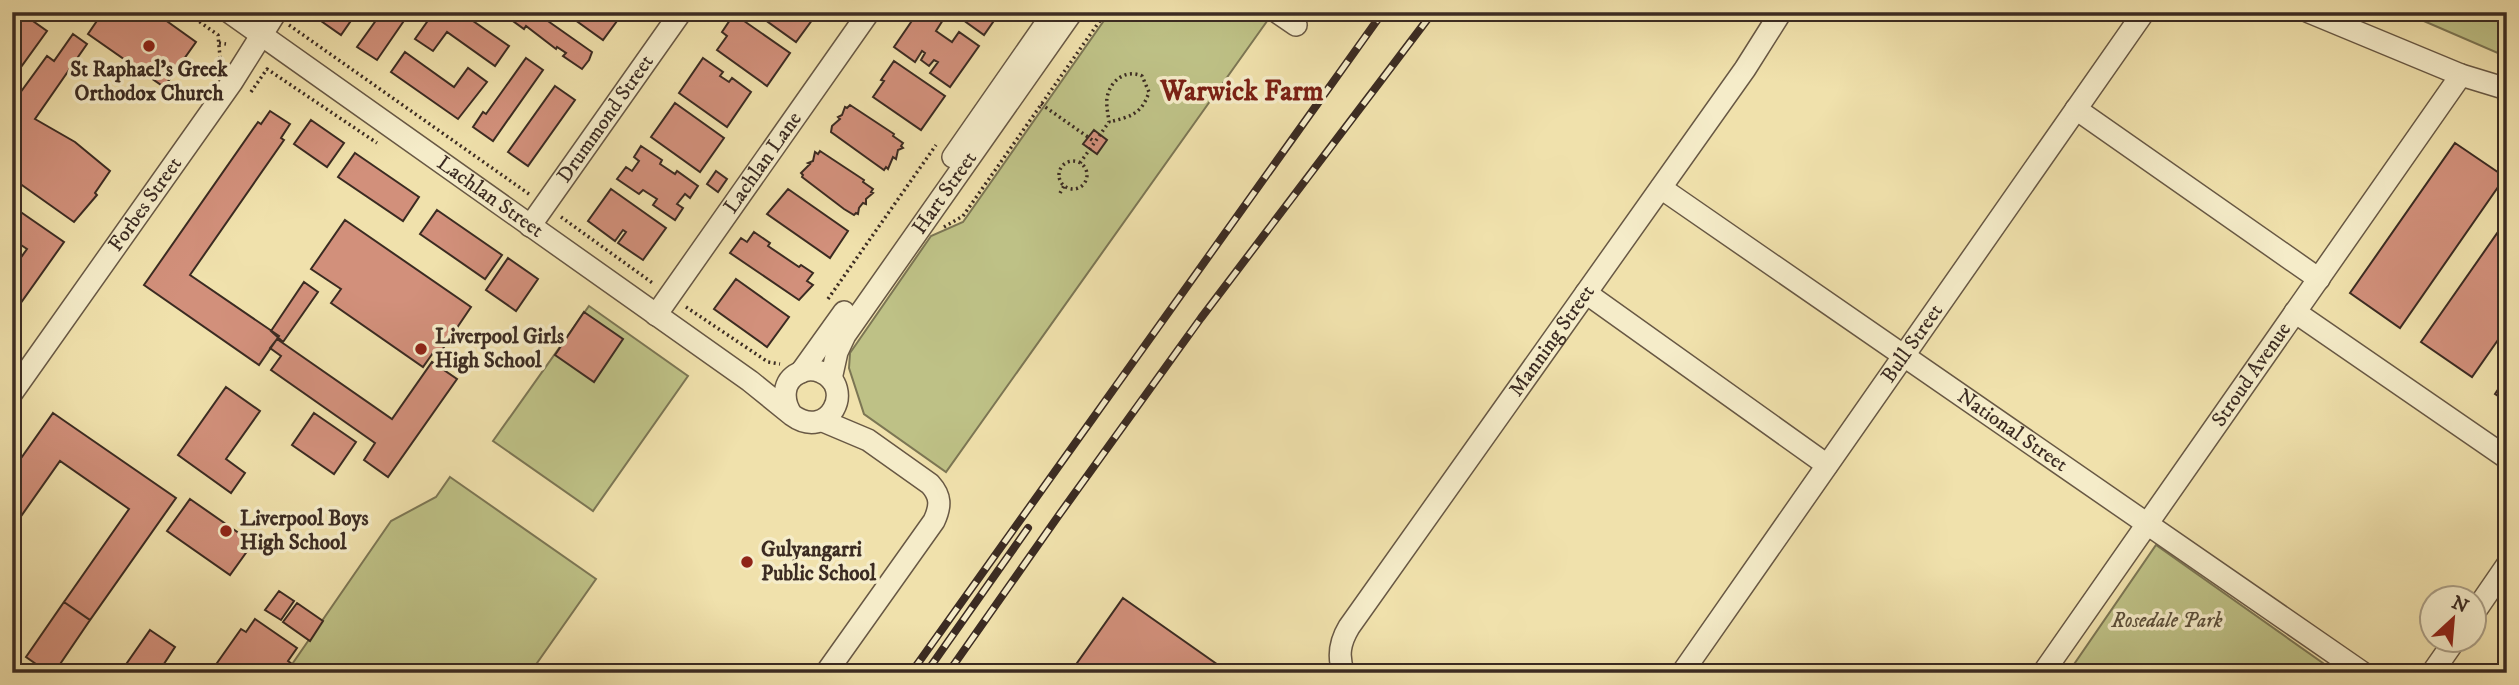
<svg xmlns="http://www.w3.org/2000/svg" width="2519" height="685" viewBox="0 0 2519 685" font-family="'IM FELL DW Pica',serif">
  <rect width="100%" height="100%" fill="#f0e1ac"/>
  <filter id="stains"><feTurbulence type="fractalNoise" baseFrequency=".00286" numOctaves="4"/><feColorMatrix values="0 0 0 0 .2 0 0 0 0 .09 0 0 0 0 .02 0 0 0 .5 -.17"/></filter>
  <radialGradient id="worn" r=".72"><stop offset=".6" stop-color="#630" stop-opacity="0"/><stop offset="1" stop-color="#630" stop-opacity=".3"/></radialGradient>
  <!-- green -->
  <path fill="#bec186" stroke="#7c7654" stroke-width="2" d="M 1110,12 L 1264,12 L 1270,17 L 946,472 L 864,414 L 849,368 L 850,353 L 931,236 L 963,222 Z
    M 2403,12 L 2507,12 L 2507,57 Z
    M 589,306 L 688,376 L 593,511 L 493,441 Z
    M 450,477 L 596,579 L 530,673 L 286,673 L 391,521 L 436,497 Z
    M 2156,545 L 2337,673 L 2068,673 Z"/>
  <!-- building -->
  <path fill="#d2907b" stroke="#3b2b22" stroke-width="2" d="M 12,12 L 20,12 L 47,31 L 21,67 L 12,60 Z
    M 103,12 L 154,12 L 196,42 L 164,87 L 88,34 Z
    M 327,12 L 357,12 L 341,35 L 321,21 Z
    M 382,12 L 410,12 L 377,60 L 357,47 Z
    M 434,12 L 460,12 L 509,46 L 495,66 L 447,32 L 433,51 L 415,39 Z
    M 508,12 L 535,12 L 592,52 L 589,60 L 582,69 L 563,56 L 566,53 L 557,47 L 556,49 L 526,26 L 524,29 L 506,16 Z
    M 564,12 L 604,12 L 617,21 L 603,40 Z
    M 754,12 L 818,12 L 796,42 Z
    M 918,12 L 933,12 L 943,20 L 936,31 L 952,42 L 959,32 L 979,46 L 950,87 L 930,73 L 938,62 L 934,60 L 929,66 L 921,60 L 925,53 L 922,51 L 915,62 L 894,47 Z
    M 952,12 L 1000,12 L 984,35 Z
    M 734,14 L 790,53 L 767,86 L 717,50 L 727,36 L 722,32 Z
    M 73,34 L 87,44 L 35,119 L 75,142 L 110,171 L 95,193 L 97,195 L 74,222 L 12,178 L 12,104 L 47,56 L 54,61 Z
    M 405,52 L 454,87 L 468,68 L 487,82 L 458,119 L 391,72 Z
    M 526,58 L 543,70 L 493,141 L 473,127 L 483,112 L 486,114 Z
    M 703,58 L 723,72 L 720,76 L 729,82 L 732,78 L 751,92 L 727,127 L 679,93 Z
    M 894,61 L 945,96 L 921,130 L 873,97 L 884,81 L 881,80 Z
    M 555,86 L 575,100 L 528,166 L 508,152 Z
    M 675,103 L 724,138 L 700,172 L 651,137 Z
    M 850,105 L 894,134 L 893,136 L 903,143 L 901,146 L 903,148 L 898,150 L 896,159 L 893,157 L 888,169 L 886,167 L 884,170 L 874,163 L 831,132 L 832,126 L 840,119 L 838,117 L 842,115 L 845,107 L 847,108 Z
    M 270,111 L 290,124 L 281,138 L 284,140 L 190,275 L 279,336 L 259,365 L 144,285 L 258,122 L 261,124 Z
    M 311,120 L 344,143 L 327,167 L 294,144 Z
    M 1094,130 L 1107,140 L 1097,154 L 1083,144 Z
    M 2455,143 L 2505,177 L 2400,328 L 2350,293 Z
    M 641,146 L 662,160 L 660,164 L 675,174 L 677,171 L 698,186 L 690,198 L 685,194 L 677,204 L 683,208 L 675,220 L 653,205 L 657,199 L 643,190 L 639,194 L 617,179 L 626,167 L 632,171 L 639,161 L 634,157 Z
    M 820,151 L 864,180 L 863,182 L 873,189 L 871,192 L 873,193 L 866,199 L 866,204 L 863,203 L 859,208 L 858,214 L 856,213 L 854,215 L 844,209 L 802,177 L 803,175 L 801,173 L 810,164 L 808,163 L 813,161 L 815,152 L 818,154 Z
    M 355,153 L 419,197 L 403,221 L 338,177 Z
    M 716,171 L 727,179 L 718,192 L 707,184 Z
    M 611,189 L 666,228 L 643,260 L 618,243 L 626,232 L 623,230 L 615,241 L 588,221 Z
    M 788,189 L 848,231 L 830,258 L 767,214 Z
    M 12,206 L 64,242 L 13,314 L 12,270 L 27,249 L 12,239 Z
    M 437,210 L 502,255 L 485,279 L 420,234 Z
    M 2507,219 L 2507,327 L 2472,377 L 2421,342 Z
    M 345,220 L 471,307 L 440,353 L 435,350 L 423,367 L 331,303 L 341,289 L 311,269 Z
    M 754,232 L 770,243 L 768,246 L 799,267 L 801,265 L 813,273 L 807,281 L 813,285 L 799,300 L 730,253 L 741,238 L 747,242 Z
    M 508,258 L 538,279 L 516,311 L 486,290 Z
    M 736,279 L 789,317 L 767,347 L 714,309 Z
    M 304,282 L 318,292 L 283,342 L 271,331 Z
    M 584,312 L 623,339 L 594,382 L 555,355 Z
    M 277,339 L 392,419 L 432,362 L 457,379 L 388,477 L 364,460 L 375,443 L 271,370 L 281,356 L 270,348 Z
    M 2507,376 L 2507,402 L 2495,394 Z
    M 226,387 L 260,411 L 226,459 L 245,473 L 231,493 L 178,455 Z
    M 53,413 L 176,498 L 90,620 L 64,602 L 129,509 L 60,461 L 12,529 L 12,471 Z
    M 314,413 L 356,442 L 334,474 L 292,445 Z
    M 190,499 L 253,543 L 230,575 L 167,531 Z
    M 279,591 L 294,601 L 281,620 L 265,610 Z
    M 1123,598 L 1221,667 L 1217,673 L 1070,673 Z
    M 64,602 L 90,620 L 54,673 L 49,673 L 26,657 Z
    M 297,603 L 323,621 L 310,641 L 283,622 Z
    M 255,619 L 297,648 L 288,661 L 292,664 L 286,673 L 210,673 L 241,629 L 246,632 Z
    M 150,630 L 175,647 L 158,673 L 120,673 Z"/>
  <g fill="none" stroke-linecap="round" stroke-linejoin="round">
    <defs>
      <g id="minor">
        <path id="s1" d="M 229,12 L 750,381 L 792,415 C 829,442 856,387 821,372 C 813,369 807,369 799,373 C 782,381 782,401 792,415"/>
        <path d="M 1277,12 L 1296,25"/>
        <path d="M 2309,12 L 2461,75 L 2507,89"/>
        <path d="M 2076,109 L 2319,279"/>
        <path d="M 953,157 L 1054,12"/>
        <path id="s2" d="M 1661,188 L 2363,673"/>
        <path id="s3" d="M 530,226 L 681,12"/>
        <path d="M 1586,293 L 1827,465"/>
        <path d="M 2295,312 L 2507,458"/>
        <path id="s4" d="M 656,315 L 869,12"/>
        <path d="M 801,372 L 844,312"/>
        <path id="s5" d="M 831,379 L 837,352 L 845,335 L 1072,12"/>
        <path id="s6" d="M 12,393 L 232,82 L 276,12"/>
        <path d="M 823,421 L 868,440 L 930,484 C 941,496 941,506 934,521 L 826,673"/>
        <path d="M 2474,613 L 2507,565"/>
        <path id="s7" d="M 1344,673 C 1337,656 1340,642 1349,627 L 1745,69 L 1781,12"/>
        <path id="s8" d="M 1682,673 L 2144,12"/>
        <path id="s9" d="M 2043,673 L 2461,75"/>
        <path d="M 2432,673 L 2455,640"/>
      </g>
    </defs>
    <!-- minor casing -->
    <use href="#minor" stroke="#685844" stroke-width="24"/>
    <!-- path -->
    <path stroke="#3b2b22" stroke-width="3.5" stroke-dasharray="2 3.5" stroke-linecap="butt" d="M 186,12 L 218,35 L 220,57 L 212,68 L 217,71
      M 2365,12 L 2379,18
      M 289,25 L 529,194
      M 219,43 L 226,44
      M 251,92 L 267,69 L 377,143
      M 1041,104 L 1095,142
      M1059 175a14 14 0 1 1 28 0a14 14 0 1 1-28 0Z
      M 1080,163 L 1109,122 C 1108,114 1106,105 1107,98 C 1110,80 1126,69 1142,76 L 1149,92 C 1142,114 1130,117 1109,122
      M 1060,193 L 1064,186
      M 561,217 L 654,284
      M 944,227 L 963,216 L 1106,12
      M 828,299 L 936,145
      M 686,307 L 768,362 L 780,364"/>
    <!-- minor -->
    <use href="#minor" stroke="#f5ecc9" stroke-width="21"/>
    <defs>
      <path id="rail" d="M 911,673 L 1383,12
        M 926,673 L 1028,528
        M 948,673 L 1059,515 L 1201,318 L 1433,12"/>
    </defs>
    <!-- rail casing -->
    <use href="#rail" stroke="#3b2b22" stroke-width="8"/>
    <!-- rail -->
    <use href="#rail" stroke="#f5ecc9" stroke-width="5" stroke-dasharray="16" stroke-linecap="butt"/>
  </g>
  <!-- markers -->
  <g fill="#8f2418" stroke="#f5ecc9" stroke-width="2.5">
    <circle cx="149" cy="46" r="7"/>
    <circle cx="421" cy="349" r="7"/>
    <circle cx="226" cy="531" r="7"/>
    <circle cx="747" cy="562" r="7"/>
  </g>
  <g text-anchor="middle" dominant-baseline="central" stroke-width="7" stroke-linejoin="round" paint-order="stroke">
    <!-- poi labels -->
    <g font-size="21" font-weight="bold" fill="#3b2b22" stroke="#f5ecc9" text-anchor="start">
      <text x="149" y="70" text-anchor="middle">St Raphael’s Greek<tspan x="149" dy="24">Orthodox Church</tspan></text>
      <text x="435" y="337">Liverpool Girls<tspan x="435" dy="24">High School</tspan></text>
      <text x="240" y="519">Liverpool Boys<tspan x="240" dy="24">High School</tspan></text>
      <text x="761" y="550">Gulyangarri<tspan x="761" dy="24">Public School</tspan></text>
    </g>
    <!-- street labels -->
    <g font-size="21" fill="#3b2b22" stroke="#f5ecc9">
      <text stroke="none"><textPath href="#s3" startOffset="131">Drummond Street</textPath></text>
      <text stroke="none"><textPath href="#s4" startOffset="186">Lachlan Lane</textPath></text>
      <text stroke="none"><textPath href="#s5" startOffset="220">Hart Street</textPath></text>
      <text stroke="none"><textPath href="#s1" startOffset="320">Lachlan Street</textPath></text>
      <text stroke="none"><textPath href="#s6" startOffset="231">Forbes Street</textPath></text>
      <text stroke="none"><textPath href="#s7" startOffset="399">Manning Street</textPath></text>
      <text stroke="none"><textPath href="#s8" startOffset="402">Bull Street</textPath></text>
      <text stroke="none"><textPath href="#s9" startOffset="364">Stroud Avenue</textPath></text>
      <text stroke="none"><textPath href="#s2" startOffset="427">National Street</textPath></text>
    </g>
    <!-- park labels -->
    <g font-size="21" font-style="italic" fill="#5c503b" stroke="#f5ecc9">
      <text x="2167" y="621">Rosedale Park</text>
    </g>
    <!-- district labels -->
    <g font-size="28" font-weight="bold" fill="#7a1f14" stroke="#f5ecc9">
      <text x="1242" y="91">Warwick Farm</text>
    </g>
  </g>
  <!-- margin -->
  <rect width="2519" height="685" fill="none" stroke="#f0e1ac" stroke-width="42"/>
  <rect x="14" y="14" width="2491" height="657" fill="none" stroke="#3b2b22" stroke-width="3.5"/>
  <rect x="21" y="21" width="2477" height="643" fill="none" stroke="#3b2b22" stroke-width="2"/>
  <!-- north arrow -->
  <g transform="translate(2453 619) rotate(26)"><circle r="33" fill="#f5ecc9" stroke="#ab9f86" stroke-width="2"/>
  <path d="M0-5L12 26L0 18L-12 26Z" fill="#8f2418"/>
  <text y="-10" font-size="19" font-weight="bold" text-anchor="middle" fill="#3b2b22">N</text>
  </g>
  <rect width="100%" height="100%" filter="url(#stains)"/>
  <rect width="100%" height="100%" fill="url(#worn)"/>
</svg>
